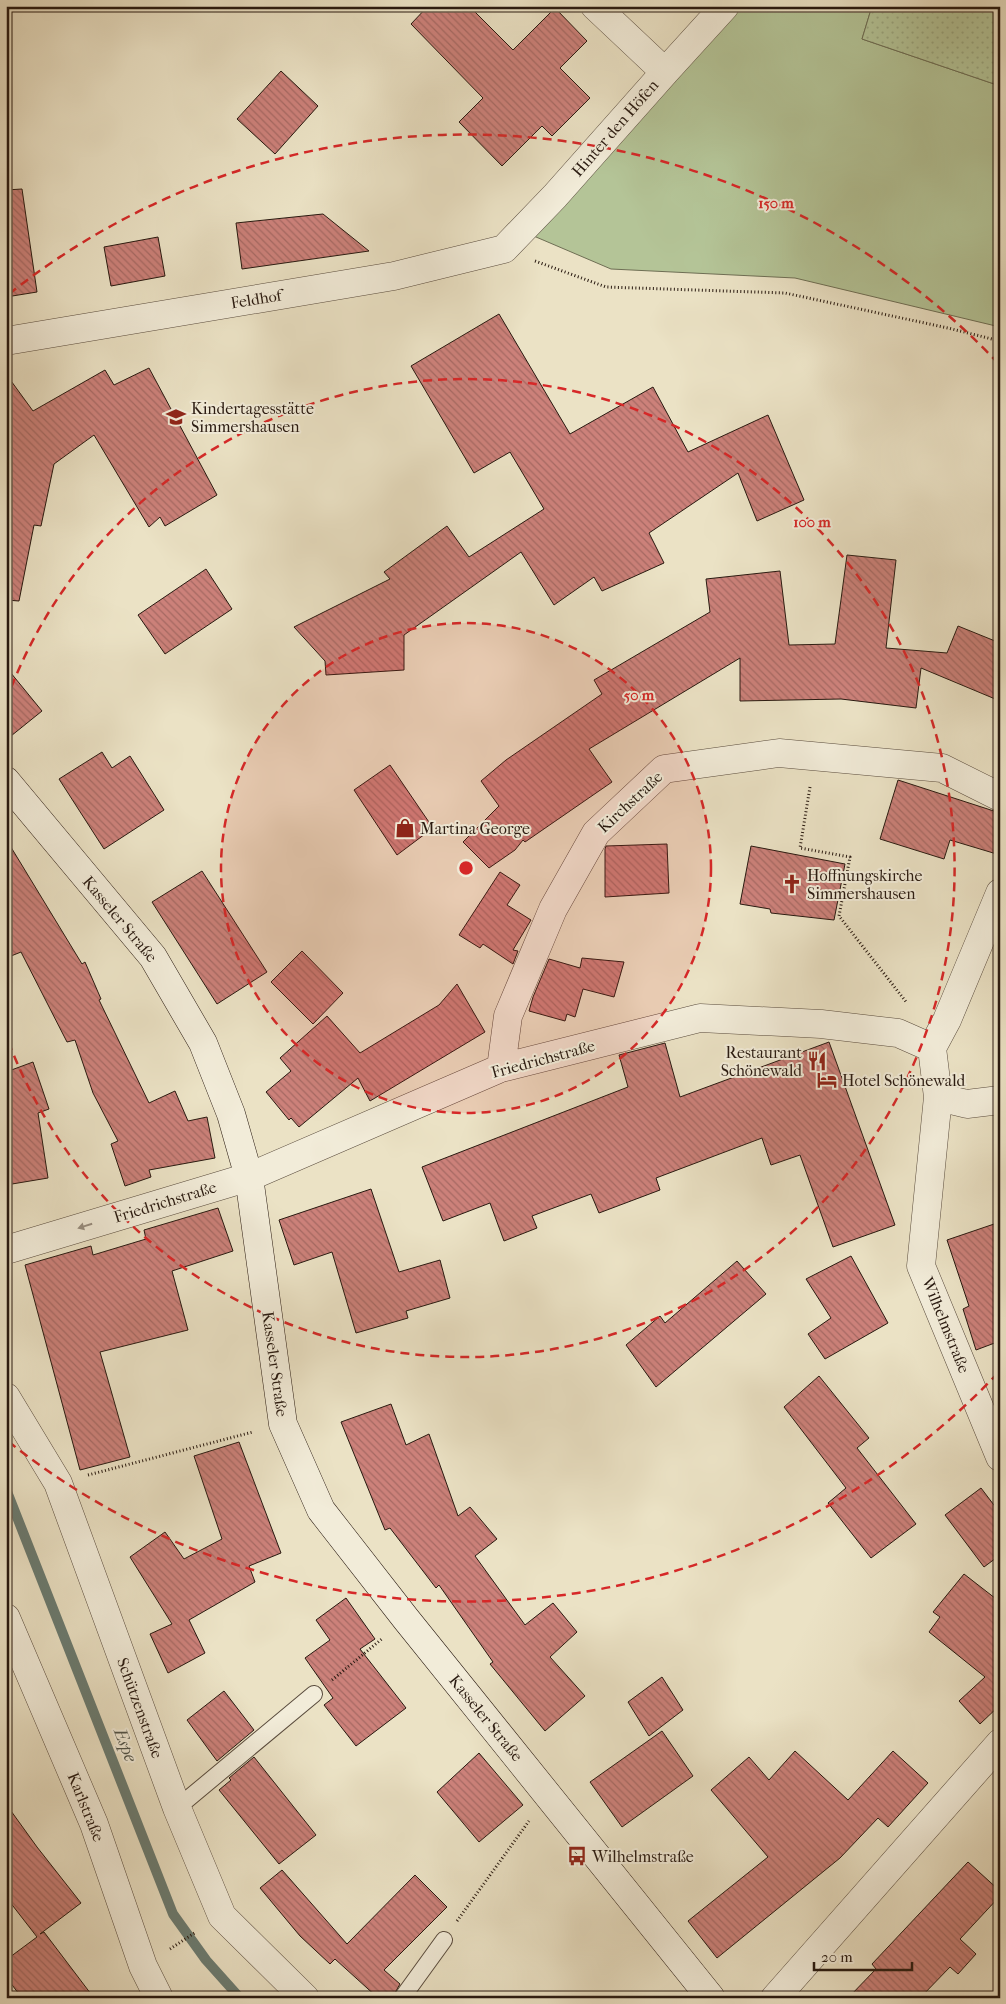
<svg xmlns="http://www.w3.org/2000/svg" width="1006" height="2004" viewBox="0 0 1006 2004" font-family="'IM FELL French Canon',serif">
  <defs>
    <pattern id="garden-dots" width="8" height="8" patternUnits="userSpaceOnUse" patternTransform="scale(1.25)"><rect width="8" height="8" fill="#b4c497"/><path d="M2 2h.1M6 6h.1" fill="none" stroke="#9ba881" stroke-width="1.8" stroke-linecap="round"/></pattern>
    <pattern id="building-back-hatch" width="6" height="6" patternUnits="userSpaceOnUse" patternTransform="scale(1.25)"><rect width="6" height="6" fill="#cc817a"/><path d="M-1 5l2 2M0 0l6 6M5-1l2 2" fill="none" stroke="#a66963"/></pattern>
  </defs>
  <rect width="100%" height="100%" fill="#ebe2c5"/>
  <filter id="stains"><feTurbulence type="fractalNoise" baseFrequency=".004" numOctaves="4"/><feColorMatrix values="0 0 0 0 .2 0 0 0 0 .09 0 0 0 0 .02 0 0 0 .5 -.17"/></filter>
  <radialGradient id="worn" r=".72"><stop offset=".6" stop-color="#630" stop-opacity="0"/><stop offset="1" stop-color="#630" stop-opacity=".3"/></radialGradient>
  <!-- grass -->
  <path fill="#b4c497" stroke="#6e6e54" d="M 734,6 L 872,6 L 862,39 L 1000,86 L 1000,327 L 795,278 L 611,269 L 522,231 Z"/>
  <!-- garden -->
  <path fill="url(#garden-dots)" stroke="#6e6e54" d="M 872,6 L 1000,6 L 1000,86 L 862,39 Z"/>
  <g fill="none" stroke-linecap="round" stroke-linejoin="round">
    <!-- stream -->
    <path stroke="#6b7c72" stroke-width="10" d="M 6,1489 L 173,1914 L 206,1960 L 240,1998"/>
  </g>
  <!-- building -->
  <path fill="url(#building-back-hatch)" stroke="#281910" d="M 428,6 L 469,6 L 513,50 L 555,8 L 587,41 L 560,68 L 590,98 L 552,136 L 542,126 L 502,166 L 459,122 L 483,98 L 411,24 Z
    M 281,71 L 318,106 L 275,154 L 237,119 Z
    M 22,189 L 37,292 L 6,297 L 6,190 Z
    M 323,214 L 369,251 L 242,269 L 236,223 Z
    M 158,237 L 165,276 L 111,286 L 104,247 Z
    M 499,314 L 570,434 L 653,387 L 688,452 L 768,415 L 804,500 L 757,521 L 738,473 L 649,533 L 664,563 L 602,591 L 594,577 L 554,605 L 521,552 L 404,635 L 404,670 L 326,675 L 325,661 L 294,627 L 390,579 L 384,572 L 447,526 L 469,557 L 544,509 L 510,452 L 474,473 L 411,366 Z
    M 149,368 L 217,495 L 165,526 L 160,517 L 149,527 L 94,435 L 54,464 L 41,526 L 34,525 L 19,601 L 6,600 L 6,374 L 33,411 L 105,370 L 114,385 Z
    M 847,555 L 896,560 L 886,648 L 947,653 L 958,626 L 1000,643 L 1000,701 L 921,668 L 916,708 L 841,699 L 740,701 L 740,658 L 589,749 L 612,782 L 525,842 L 523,840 L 515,850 L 489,868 L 463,842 L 499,806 L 481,781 L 506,760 L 602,694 L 594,680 L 710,612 L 706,579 L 780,571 L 789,645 L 835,644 Z
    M 206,569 L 232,609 L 165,654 L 138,615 Z
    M 6,667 L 42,711 L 6,740 Z
    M 102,752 L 112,768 L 130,756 L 164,810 L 104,849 L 59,779 Z
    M 390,765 L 433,828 L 397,855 L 354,790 Z
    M 898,780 L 1000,813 L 1000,855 L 950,840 L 944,859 L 880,839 Z
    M 6,839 L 82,964 L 85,962 L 101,999 L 99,1000 L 149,1103 L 175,1091 L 188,1121 L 207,1117 L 215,1158 L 149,1170 L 151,1177 L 125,1186 L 111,1144 L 118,1141 L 93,1093 L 75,1040 L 67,1042 L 21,952 L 6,958 Z
    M 667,844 L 669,893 L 605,897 L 605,849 L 606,846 Z
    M 751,846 L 845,864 L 834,920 L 771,913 L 770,909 L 740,904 Z
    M 202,871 L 267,972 L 217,1004 L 152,902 Z
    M 500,872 L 520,885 L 507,905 L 531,920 L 513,950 L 518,951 L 513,964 L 483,944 L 480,948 L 459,935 Z
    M 302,951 L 343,993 L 313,1024 L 271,982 Z
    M 582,958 L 624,962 L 614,997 L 583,989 L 575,1017 L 567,1014 L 565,1021 L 529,1011 L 533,997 L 549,959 L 580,968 Z
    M 457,984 L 485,1032 L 370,1101 L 358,1078 L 299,1127 L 291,1118 L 289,1120 L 266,1092 L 291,1071 L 280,1058 L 327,1016 L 360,1053 L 439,1005 Z
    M 829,1042 L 895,1225 L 833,1247 L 800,1155 L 771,1165 L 762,1138 L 656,1178 L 660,1190 L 599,1213 L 591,1194 L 532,1216 L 537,1228 L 504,1241 L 490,1203 L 443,1221 L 422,1167 L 628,1087 L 619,1055 L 665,1043 L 680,1097 Z
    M 33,1062 L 49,1109 L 38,1113 L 48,1178 L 6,1185 L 6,1072 Z
    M 371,1189 L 399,1272 L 440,1260 L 450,1298 L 406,1311 L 408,1318 L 356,1333 L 332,1252 L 294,1265 L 279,1220 Z
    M 218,1208 L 233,1251 L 172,1271 L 188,1330 L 100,1352 L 130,1457 L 80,1470 L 25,1265 L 91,1246 L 93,1255 L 146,1239 L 144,1230 Z
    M 1000,1222 L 1000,1341 L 976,1350 L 963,1309 L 969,1306 L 947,1240 Z
    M 851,1256 L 888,1323 L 825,1359 L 808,1334 L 831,1318 L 806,1279 Z
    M 737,1261 L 766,1294 L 656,1387 L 626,1345 L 660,1316 L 665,1323 Z
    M 819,1376 L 869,1438 L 857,1448 L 916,1524 L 871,1558 L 828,1503 L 846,1488 L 784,1407 Z
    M 391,1404 L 406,1445 L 429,1434 L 458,1516 L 470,1507 L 497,1539 L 475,1556 L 525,1625 L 553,1603 L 577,1632 L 550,1657 L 585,1696 L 545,1731 L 490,1664 L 493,1662 L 439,1585 L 436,1588 L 390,1528 L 385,1530 L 341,1422 Z
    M 239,1442 L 281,1553 L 249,1566 L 255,1582 L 189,1620 L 205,1653 L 168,1673 L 150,1634 L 172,1624 L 130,1557 L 165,1532 L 184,1559 L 222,1539 L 194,1456 Z
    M 981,1488 L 1000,1513 L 1000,1555 L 984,1567 L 945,1515 Z
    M 964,1574 L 1000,1602 L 1000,1705 L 980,1724 L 959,1701 L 985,1677 L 929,1632 L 940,1617 L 933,1612 Z
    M 346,1598 L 375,1639 L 360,1649 L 406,1708 L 356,1746 L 324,1705 L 333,1698 L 305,1658 L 330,1640 L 316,1620 Z
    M 662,1677 L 683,1710 L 649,1736 L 628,1702 Z
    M 224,1691 L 254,1730 L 217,1761 L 187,1720 Z
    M 662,1731 L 693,1776 L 622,1827 L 590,1782 Z
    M 795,1751 L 848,1800 L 893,1751 L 928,1783 L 888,1827 L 878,1818 L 840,1858 L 717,1958 L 688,1921 L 768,1857 L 711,1790 L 749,1757 L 769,1780 Z
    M 479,1753 L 523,1805 L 479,1842 L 437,1792 Z
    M 254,1757 L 316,1835 L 279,1864 L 219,1790 L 231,1780 L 229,1778 Z
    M 6,1804 L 37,1847 L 81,1903 L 40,1934 L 44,1932 L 94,1998 L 22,1998 L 6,1977 L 6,1960 L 37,1937 L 6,1897 Z
    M 968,1862 L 1000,1891 L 1000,1896 L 960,1939 L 976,1954 L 958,1974 L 950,1967 L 920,1998 L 848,1998 L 876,1969 L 872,1964 Z
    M 282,1870 L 347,1944 L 415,1875 L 447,1907 L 384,1970 L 400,1984 L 392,1998 L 378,1998 L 335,1959 L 330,1964 L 300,1936 L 260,1888 Z"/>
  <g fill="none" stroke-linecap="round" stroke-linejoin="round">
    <defs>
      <path id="lane" d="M 177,1808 L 314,1694
        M 402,1998 L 444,1940"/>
      <path id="street" d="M 595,6 L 665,72
        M 6,341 L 394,276 L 504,249 L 555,196 L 665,72 L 725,6
        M 932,1048 L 947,1020 L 1000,893
        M 501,1068 L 508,1016 L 553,909 L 596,833 L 664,769 L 779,753 L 942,768 L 1000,797
        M 938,1097 L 921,1266 L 1000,1457
        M 6,1250 L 249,1177 L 501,1068 L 700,1018 L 821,1024 L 898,1033 L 932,1048 L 938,1097 L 967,1104 L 1000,1100
        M 6,1397 L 58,1483 L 177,1808 L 222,1916 L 305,1998
        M 6,1618 L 94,1824 L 143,1966 L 159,1998
        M 775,1998 L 1000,1743"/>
      <path id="secondary" d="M 6,781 L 153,957 L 203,1043 L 231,1114 L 249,1177 L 283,1424 L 321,1510 L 406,1619 L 711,1998"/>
    </defs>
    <!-- lane casing -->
    <use href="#lane" stroke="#594b3d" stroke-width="18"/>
    <!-- street casing -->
    <use href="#street" stroke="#594b3d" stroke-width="29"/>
    <!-- secondary casing -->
    <use href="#secondary" stroke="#281910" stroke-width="29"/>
    <!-- path -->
    <path stroke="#281910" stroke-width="3" stroke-dasharray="1 2.5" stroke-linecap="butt" d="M 535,261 L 606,287 L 785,293 L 948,328 L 1000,341
      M 810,787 L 800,848 L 850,857 L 839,916 L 907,1003
      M 88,1475 L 253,1432
      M 332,1680 L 383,1638
      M 457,1921 L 529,1821
      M 170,1949 L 196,1932"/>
    <!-- lane -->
    <use href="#lane" stroke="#f2ecd9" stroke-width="16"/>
    <!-- street -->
    <use href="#street" stroke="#f2ecd9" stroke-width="28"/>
    <!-- secondary -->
    <use href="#secondary" stroke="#f2ecd9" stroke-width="28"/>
  </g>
  <!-- one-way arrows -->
  <defs><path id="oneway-solid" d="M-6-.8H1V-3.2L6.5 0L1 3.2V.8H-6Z" transform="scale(1.25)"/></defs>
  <use fill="#978d7f" href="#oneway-solid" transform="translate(85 1226) rotate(163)"/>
  <!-- distance rings -->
  <circle cx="466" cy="868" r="245" fill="#d62828" fill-opacity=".12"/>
  <g fill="none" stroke="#d62828" stroke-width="2.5" stroke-dasharray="9 6">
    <circle cx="466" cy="868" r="245"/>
    <path d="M6 701A489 489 0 1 1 6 1035"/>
    <path d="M998 1373A734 734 0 0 1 9 1442M9 294A734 734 0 0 1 998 363"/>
  </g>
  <!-- icons -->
  <defs>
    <symbol id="school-bare" viewBox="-9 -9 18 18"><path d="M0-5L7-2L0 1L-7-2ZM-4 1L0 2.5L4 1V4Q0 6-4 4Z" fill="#8f2418" stroke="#f2ecd9" stroke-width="2.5" paint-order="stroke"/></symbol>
    <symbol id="shop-bare" viewBox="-9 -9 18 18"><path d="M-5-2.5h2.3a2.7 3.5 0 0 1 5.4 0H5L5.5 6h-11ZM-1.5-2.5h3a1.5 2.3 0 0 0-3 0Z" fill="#8f2418" stroke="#f2ecd9" stroke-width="2.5" paint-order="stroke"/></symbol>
    <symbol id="church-bare" viewBox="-9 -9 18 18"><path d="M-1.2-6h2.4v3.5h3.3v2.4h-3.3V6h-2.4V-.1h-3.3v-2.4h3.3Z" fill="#8f2418" stroke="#f2ecd9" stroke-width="2.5" paint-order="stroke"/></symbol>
    <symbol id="restaurant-bare" viewBox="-9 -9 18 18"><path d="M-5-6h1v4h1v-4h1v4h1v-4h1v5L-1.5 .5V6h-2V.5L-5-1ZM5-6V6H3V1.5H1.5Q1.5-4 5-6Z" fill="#8f2418" stroke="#f2ecd9" stroke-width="2.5" paint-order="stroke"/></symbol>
    <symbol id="hotel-bare" viewBox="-9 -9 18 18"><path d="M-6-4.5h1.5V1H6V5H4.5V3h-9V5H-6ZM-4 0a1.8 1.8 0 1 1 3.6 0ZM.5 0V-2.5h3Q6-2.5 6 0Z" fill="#8f2418" stroke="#f2ecd9" stroke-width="2.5" paint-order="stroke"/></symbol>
    <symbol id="bus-bare" viewBox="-9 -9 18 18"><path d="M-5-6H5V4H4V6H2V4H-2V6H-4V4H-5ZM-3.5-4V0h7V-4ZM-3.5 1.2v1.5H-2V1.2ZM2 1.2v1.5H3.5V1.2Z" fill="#8f2418" stroke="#f2ecd9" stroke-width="2.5" paint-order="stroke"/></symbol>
  </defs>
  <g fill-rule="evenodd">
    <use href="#school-bare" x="162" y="403" width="28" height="28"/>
    <use href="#shop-bare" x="391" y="814" width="28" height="28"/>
    <use href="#church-bare" x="778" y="870" width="28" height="28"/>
    <use href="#restaurant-bare" x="803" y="1047" width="28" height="28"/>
    <use href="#hotel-bare" x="813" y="1066" width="28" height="28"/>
    <use href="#bus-bare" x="563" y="1842" width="28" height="28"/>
  </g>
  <g text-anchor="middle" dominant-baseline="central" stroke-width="4" stroke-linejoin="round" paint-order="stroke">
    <!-- street labels -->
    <g font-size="16" fill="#281910" stroke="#f2ecd9">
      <text transform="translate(615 128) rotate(-49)">Hinter den Höfen</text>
      <text transform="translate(256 299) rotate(-9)">Feldhof</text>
      <text transform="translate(630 802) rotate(-43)">Kirchstraße</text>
      <text transform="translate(120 919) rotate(50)">Kasseler Straße</text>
      <text transform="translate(543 1059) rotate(-15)">Friedrichstraße</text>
      <text transform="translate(165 1202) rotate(-17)">Friedrichstraße</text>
      <text transform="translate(946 1325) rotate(68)">Wilhelmstraße</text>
      <text transform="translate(275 1364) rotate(82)">Kasseler Straße</text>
      <text transform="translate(140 1708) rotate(70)">Schützenstraße</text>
      <text transform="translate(486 1718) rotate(51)">Kasseler Straße</text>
      <text transform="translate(86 1807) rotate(68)">Karlstraße</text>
    </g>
    <!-- poi labels -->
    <g font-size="16" fill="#281910" stroke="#f2ecd9" text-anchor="start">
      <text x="191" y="408">Kindertagesstätte<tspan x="191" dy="18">Simmershausen</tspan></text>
      <text x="420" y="828">Martina George</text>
      <text x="807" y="875">Hoffnungskirche<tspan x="807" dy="18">Simmershausen</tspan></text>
      <text x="802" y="1052" text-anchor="end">Restaurant<tspan x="802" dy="18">Schönewald</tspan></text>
      <text x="842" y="1080">Hotel Schönewald</text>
      <text x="592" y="1856">Wilhelmstraße</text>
    </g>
    <!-- water labels -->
    <g font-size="18" font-style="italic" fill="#4f5349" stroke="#f2ecd9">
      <text transform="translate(125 1745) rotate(69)">Espe</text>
    </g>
  </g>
  <circle cx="466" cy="868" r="8" fill="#d62828" stroke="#f2ecd9" stroke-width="2.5"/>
  <g font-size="15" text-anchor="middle" font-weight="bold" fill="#d62828" stroke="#f2ecd9" stroke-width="4" stroke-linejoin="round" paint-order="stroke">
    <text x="776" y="208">150 m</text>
    <text x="812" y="527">100 m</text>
    <text x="639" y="700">50 m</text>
  </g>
  <!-- margin -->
  <rect width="1006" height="2004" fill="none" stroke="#ebe2c5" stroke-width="25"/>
  <rect x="8" y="8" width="991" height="1989" fill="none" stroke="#281910" stroke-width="2.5"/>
  <rect x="12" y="12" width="981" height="1979" fill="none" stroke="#281910"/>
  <!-- scale -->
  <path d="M814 1962v8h98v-8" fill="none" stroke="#281910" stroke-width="2.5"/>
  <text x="821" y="1962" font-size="15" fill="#281910" stroke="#f2ecd9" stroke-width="4" paint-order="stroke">20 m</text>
  <rect width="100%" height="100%" filter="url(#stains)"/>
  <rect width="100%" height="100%" fill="url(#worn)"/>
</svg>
